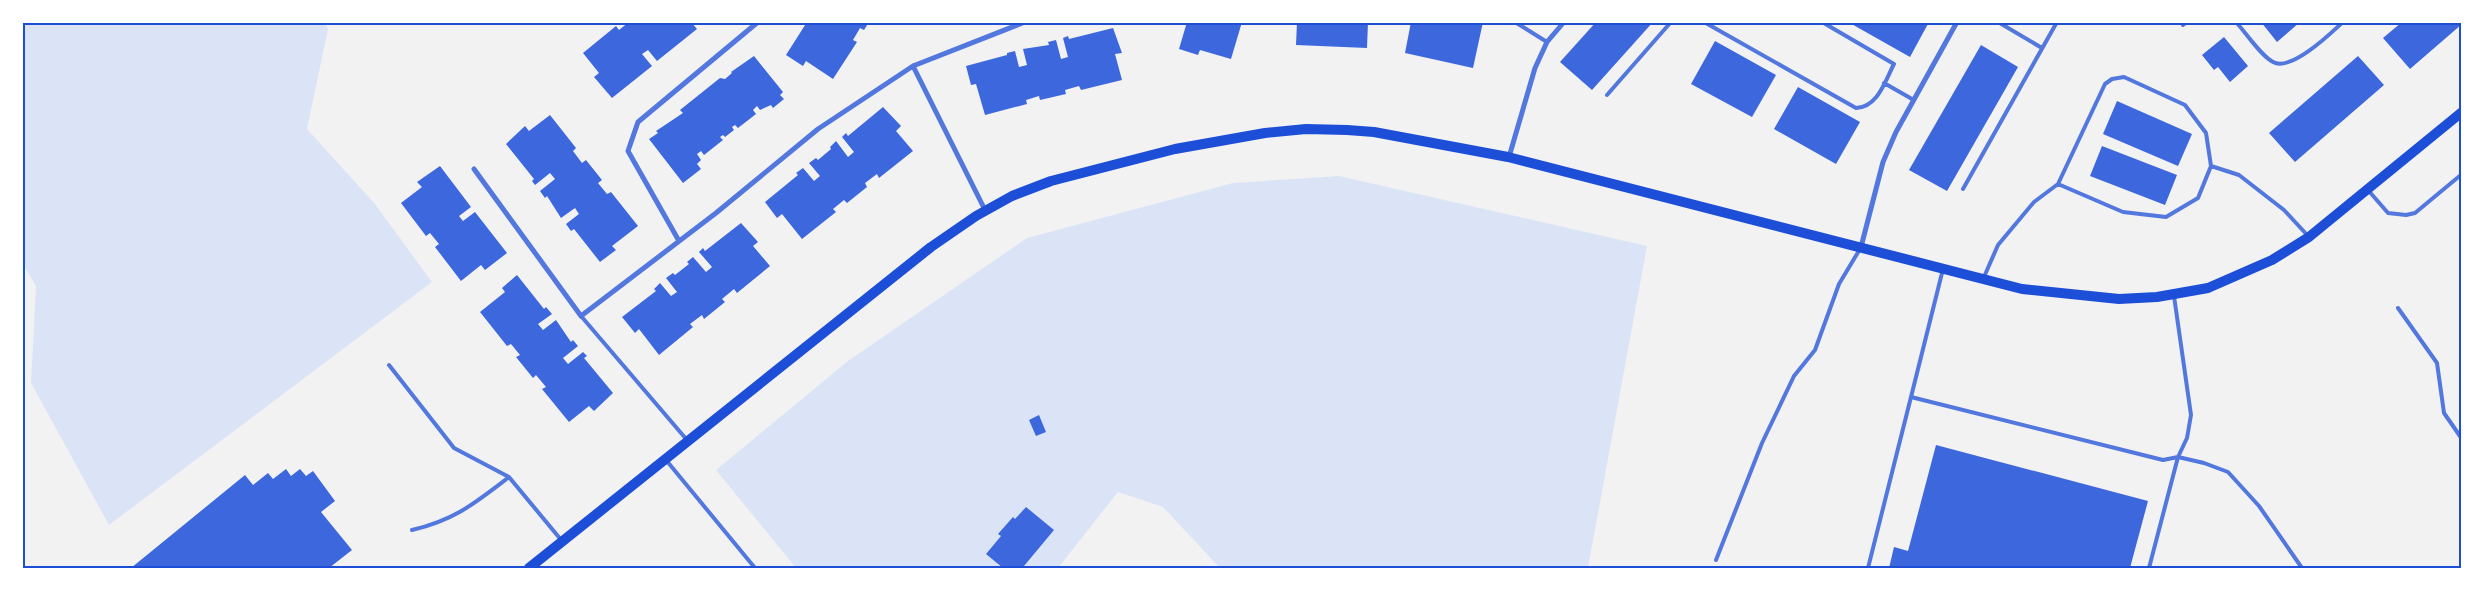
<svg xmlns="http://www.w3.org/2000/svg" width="2484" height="591" viewBox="0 0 2484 591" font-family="'IBM Plex Sans',sans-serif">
  <rect width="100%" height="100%" fill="#f2f2f2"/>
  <!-- green -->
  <path fill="#dbe4f7" d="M 325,23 L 328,29 L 307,129 L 375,204 L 432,282 L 109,525 L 31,383 L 36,286 L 23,264 L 23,23 Z
    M 1339,176 L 1647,246 L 1588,568 L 1220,568 L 1163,507 L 1118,492 L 1058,568 L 796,568 L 716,470 L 848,361 L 1027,238 L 1233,183 Z"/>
  <!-- building -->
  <path fill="#3d67dc" d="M 629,22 L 691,22 L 697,29 L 657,61 L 648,50 L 642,54 L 652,66 L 612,98 L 594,77 L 599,73 L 583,53 L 616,26 L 619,30 Z
    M 807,22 L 869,22 L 864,30 L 860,28 L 853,40 L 857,42 L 833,79 L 806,61 L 803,66 L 786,55 Z
    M 1187,22 L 1242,22 L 1231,59 L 1200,50 L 1198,55 L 1179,49 Z
    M 1297,22 L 1368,22 L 1367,48 L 1296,45 Z
    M 1411,22 L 1483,22 L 1473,68 L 1405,53 Z
    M 1596,22 L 1653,22 L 1592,90 L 1560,62 Z
    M 1848,22 L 1929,22 L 1910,57 Z
    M 2261,22 L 2300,22 L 2277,42 Z
    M 2402,22 L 2462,22 L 2462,24 L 2410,69 L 2383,38 Z
    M 1113,28 L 1122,53 L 1115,54 L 1122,80 L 1081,90 L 1079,86 L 1065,90 L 1066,94 L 1040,100 L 1039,96 L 1026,100 L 1027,104 L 985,115 L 976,84 L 971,85 L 966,66 L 1007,55 L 1007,53 L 1015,51 L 1019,67 L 1027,65 L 1023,49 L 1049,45 L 1048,42 L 1056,40 L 1061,59 L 1068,57 L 1063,38 L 1068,36 L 1069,39 Z
    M 2224,37 L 2248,66 L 2230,82 L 2218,67 L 2214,70 L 2202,55 Z
    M 1715,41 L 1776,75 L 1752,117 L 1691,84 Z
    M 1981,45 L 2018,67 L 1947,191 L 1909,170 Z
    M 754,56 L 783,92 L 780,95 L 784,99 L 773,108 L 771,105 L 760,110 L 757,106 L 753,110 L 756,114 L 738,128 L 735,125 L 732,127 L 734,130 L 725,137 L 723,135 L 720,137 L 723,140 L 704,155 L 701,151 L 697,154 L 701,160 L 697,164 L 701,169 L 683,183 L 649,139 L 658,133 L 656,131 L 683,113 L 680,110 L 720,78 L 725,79 L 732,73 L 731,72 Z
    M 2358,56 L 2384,85 L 2295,162 L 2269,133 Z
    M 1798,87 L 1860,122 L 1836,164 L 1774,129 Z
    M 2117,101 L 2192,134 L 2178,166 L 2103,134 Z
    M 883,107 L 901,126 L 896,131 L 913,151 L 879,178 L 877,174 L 865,183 L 867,187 L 847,203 L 844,200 L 833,209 L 836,212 L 802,239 L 782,214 L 777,218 L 765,202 L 798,175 L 796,173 L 803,168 L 814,181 L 820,176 L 809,163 L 816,158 L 818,160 L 831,149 L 830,147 L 836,141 L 848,157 L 854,152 L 842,137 L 846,133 L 848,136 Z
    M 550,115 L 576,148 L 573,151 L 582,163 L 586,160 L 602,180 L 598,183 L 607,194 L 611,192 L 638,226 L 612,246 L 616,250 L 600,262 L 574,229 L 571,231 L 566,224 L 579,214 L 575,208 L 561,218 L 547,196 L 545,198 L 540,191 L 555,179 L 550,173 L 535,185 L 532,181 L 534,179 L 506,144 L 525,126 L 529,131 Z
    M 2102,146 L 2177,175 L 2165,205 L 2090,176 Z
    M 440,166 L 471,207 L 459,216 L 463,221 L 475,212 L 507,253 L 485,270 L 481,265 L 461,281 L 435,247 L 439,244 L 430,233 L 426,236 L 401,203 L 422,187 L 417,182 Z
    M 741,223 L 758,242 L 753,246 L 770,266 L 737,293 L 734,289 L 722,299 L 725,302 L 704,319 L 702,315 L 690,324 L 693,327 L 659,355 L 639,329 L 635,333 L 622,317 L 656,291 L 654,289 L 660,283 L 671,296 L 677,292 L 666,278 L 673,273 L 675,275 L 689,264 L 687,262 L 693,257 L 706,272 L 712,267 L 699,252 L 703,248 L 705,251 Z
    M 517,275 L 544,309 L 546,307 L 552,314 L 538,324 L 543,330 L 556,320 L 571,342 L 573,340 L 578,346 L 563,358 L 568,364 L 583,352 L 587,356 L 584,358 L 613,393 L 594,411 L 589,406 L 569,422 L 542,389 L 546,387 L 536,375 L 533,378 L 516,357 L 520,355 L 511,344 L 507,346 L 480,312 L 505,292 L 502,288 Z
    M 1039,415 L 1046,432 L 1036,436 L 1029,420 Z
    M 1936,445 L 2148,501 L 2130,568 L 1889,568 L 1894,547 L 1908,551 Z
    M 286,469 L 291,476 L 300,469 L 306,476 L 313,471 L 335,501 L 321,512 L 352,550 L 329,568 L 131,568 L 245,475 L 253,485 L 268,473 L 273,479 Z
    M 1026,507 L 1054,530 L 1024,566 L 1027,568 L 1003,568 L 986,554 L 1001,536 L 998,534 L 1013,517 L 1015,519 Z"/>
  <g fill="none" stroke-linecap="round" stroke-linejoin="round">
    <!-- service -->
    <path stroke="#5277de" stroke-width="4" d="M 1515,22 L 1547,42
      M 1704,22 L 1856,108 C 1878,107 1885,81 1894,64 L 1822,22
      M 1998,22 L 2042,48
      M 2236,22 C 2246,33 2261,56 2273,62 C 2291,72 2330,34 2343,22
      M 2183,25 L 2187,22
      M 1884,83 L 1912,99
      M 1607,95 L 1671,22
      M 2211,166 L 2239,175 L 2284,210 L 2309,237
      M 1963,189 L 2057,22
      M 2368,190 L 2388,213 L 2406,215 L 2415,213 L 2462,174
      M 1943,269 L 1911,397 L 2163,460 L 2178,457 L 2187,438 L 2191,415 L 2174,296
      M 1984,277 L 1998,245 L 2034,202 L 2058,184 L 2123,212 L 2166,217 L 2198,198 L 2211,166 L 2206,133 L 2185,105 L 2124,77 L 2112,79 L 2105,84 L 2058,184
      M 2398,308 L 2437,363 L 2444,413 L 2462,439
      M 581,316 L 687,440
      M 389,365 L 454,448 L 509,477
      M 666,460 L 755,568
      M 412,530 C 455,520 475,503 509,477 L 562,541
      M 1716,560 L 1762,443 L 1794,376 L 1815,350 L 1839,284 L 1860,249
      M 1868,568 L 1911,397
      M 2149,568 L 2178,457 L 2204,463 L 2228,472 L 2259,506 L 2302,568"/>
    <!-- minor -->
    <path stroke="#5277de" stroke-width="5" d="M 913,66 L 1025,22
      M 1509,157 L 1535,68 L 1547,42 L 1564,22
      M 474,169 L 581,316 L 716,213 L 818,129 L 913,66 L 985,210
      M 679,241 L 628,151 L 638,122 L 758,22
      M 1861,247 L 1883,162 L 1896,132 L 1957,22"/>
    <!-- secondary -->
    <path stroke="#1d4ed8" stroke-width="10" d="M 529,568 L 931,247 L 976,216 L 1012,196 L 1051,181 L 1175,149 L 1265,133 L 1306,129 L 1347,130 L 1374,132 L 1508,157 L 2022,289 L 2119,299 L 2157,297 L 2208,288 L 2272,260 L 2309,237 L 2462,112"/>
  </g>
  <!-- border -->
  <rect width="2484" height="591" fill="none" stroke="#ffffff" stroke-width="48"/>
  <rect x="24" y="24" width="2436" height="543" fill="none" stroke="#1d4ed8" stroke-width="2"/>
</svg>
